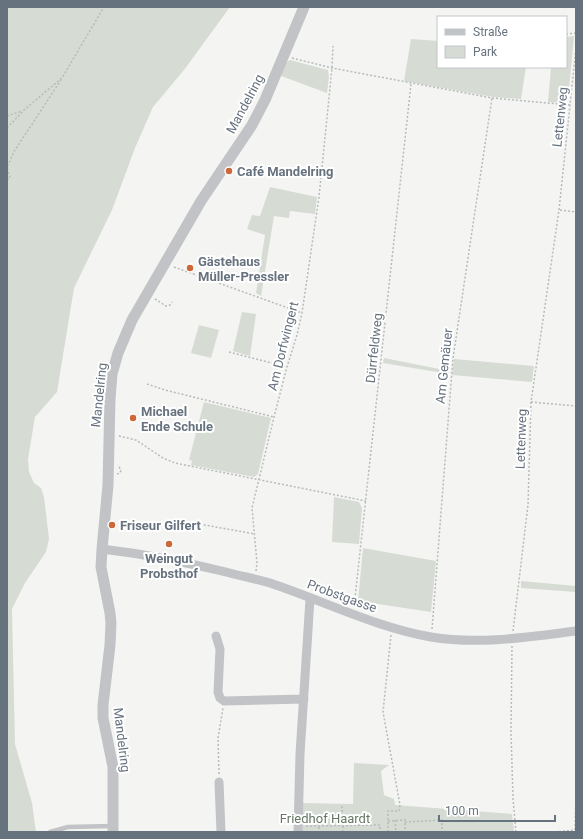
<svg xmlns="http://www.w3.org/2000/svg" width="583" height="839" viewBox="0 0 583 839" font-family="Roboto,sans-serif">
  <rect width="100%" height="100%" fill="#f4f5f2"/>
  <!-- green -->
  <path fill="#d6dbd3" d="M 7,7 L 230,7 L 184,70 L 153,107 L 135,148 L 112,210 L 74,288 L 57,392 L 35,417 L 28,459 L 29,472 L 34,483 L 41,488 L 44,497 L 49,539 L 46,552 L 25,583 L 12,609 L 15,744 L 32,803 L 36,832 L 7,832 Z
    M 574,36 L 568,99 L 564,103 L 548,102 L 551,67 L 566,67 L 566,37 Z
    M 411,39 L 438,41 L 438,67 L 526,67 L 521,99 L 493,97 L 404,81 Z
    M 290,60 L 328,70 L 329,77 L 327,93 L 281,76 L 285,63 Z
    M 270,187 L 317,197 L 315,214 L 290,211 L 289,218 L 274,216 L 261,296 L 256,293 L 265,235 L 247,229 L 252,215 L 260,216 Z
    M 242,312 L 256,314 L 250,356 L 233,351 Z
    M 199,325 L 219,330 L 211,358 L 191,353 Z
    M 384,358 L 449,371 L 449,374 L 383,363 Z
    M 454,359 L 534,366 L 532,382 L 452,375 Z
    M 204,402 L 271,418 L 258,474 L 254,477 L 191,465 L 192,461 L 194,461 L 189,460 Z
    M 334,497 L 359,502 L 362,508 L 359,544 L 332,542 Z
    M 363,548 L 436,561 L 431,612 L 358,601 Z
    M 521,581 L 576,586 L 576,592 L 521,588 Z
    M 354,763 L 389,765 L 381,771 L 384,795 L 394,799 L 395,805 L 512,814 L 514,832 L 302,832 L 302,803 L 353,804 Z"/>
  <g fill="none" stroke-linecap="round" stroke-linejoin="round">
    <!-- path -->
    <path stroke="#b8babc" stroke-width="1.5" stroke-dasharray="2 2" stroke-linecap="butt" d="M 566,34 L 576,33
      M 292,58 L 332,68 L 492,98 L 570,105
      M 7,116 L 22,111
      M 7,128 L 24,110 L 62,78 L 104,7
      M 7,180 L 10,178 L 7,167 L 15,150 L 61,80
      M 560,210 L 576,212
      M 174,267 L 302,313
      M 155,299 L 166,306 L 170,305 L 172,302
      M 229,352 L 287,367
      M 147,384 L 165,390 L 274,417
      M 531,402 L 576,406
      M 119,436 L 136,440 L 163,458 L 175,463 L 366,501
      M 117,474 L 120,473 L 121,470 L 118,465
      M 188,522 L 255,534
      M 256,571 L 257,563 L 252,508 L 274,417 L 287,367 L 297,335 L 302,313 L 319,197 L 332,68 L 333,46
      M 354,607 L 411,84
      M 432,629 L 453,358 L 492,98
      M 513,631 L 528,505 L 531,402 L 559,210 L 576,48
      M 512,646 L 511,731 L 513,799 L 516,832
      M 219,774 L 218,738 L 223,708
      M 342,806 L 343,832
      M 395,820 L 396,832
      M 388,821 L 405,820 L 405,832
      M 405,822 L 442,820 L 442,832
      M 306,826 L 380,825 L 380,832
      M 319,827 L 319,832
      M 575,830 L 576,790
      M 388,832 L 388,811 L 399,811 L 400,805 L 383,712 L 391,635
      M 555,832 L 576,830"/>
    <!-- service -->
    <path stroke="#c1c3c6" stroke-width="4.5" d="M 50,832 L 68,827 L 113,826"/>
    <!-- minor -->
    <path stroke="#c1c3c6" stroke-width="9" d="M 102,549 C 144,554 185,562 226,572 C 241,576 256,579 270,583 C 324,601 375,627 431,637 C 479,645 528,637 576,631
      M 216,636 L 220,649 L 218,692 L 220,698 L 224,701 L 304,699
      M 219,782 L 221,832
      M 298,832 L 300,754 L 310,599"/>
    <!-- tertiary -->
    <path stroke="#c1c3c6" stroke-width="11" d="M 113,832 L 113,767 L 103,718 L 103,705 L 110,645 L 111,623 L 110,613 L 101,567 L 102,549 L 108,485 L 110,399 L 112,374 L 118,353 L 132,320 L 201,201 L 252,125 L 265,100 L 304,7"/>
  </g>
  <!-- markers -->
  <g fill="#cc693a" stroke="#fff" stroke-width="1.5">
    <circle cx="229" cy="171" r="4"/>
    <circle cx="190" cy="268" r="4"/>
    <circle cx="133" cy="418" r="4"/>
    <circle cx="112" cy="525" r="4"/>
    <circle cx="169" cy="544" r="4"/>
  </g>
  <g text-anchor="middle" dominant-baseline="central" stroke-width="4" stroke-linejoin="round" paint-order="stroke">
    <!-- street labels -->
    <g font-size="13" fill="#67727f" stroke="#fff">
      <text transform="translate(245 104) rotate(-62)">Mandelring</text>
      <text transform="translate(560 117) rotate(-84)">Lettenweg</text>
      <text transform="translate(283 346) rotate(-76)">Am Dorfwingert</text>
      <text transform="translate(374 348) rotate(-84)">Dürrfeldweg</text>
      <text transform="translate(444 366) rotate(-84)">Am Gemäuer</text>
      <text transform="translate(99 395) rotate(-84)">Mandelring</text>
      <text transform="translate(521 439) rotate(-88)">Lettenweg</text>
      <text transform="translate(342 596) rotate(20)">Probstgasse</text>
      <text transform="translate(122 740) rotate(83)">Mandelring</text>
    </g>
    <!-- poi labels -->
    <g font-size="13" font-weight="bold" fill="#67727f" stroke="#fff" text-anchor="start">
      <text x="237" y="171">Café Mandelring</text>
      <text x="198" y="261">Gästehaus<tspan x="198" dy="15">Müller-Pressler</tspan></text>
      <text x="141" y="411">Michael<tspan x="141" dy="15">Ende Schule</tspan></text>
      <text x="120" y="525">Friseur Gilfert</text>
      <text x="169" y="558" text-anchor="middle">Weingut<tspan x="169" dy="15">Probsthof</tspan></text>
    </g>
    <!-- park labels -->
    <g font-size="13" fill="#677765" stroke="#fff">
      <text x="325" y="818">Friedhof Haardt</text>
    </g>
  </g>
  <!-- border -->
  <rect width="583" height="839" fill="none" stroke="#67727f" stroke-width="16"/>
  <!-- legend -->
  <rect x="437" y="16" width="130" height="52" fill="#ffffff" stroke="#c2c7cc"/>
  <rect x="445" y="29" width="20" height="6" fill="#c1c3c6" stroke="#c2c7cc"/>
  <text x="473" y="36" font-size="12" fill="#67727f">Straße</text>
  <rect x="445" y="46" width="20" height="12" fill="#d6dbd3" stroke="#c2c7cc"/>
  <text x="473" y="56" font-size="12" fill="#67727f">Park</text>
  <!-- scale -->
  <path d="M439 815v6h116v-6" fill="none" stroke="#67727f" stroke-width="2"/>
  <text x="445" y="815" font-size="12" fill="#67727f" stroke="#ffffff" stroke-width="3" paint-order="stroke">100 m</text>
</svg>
